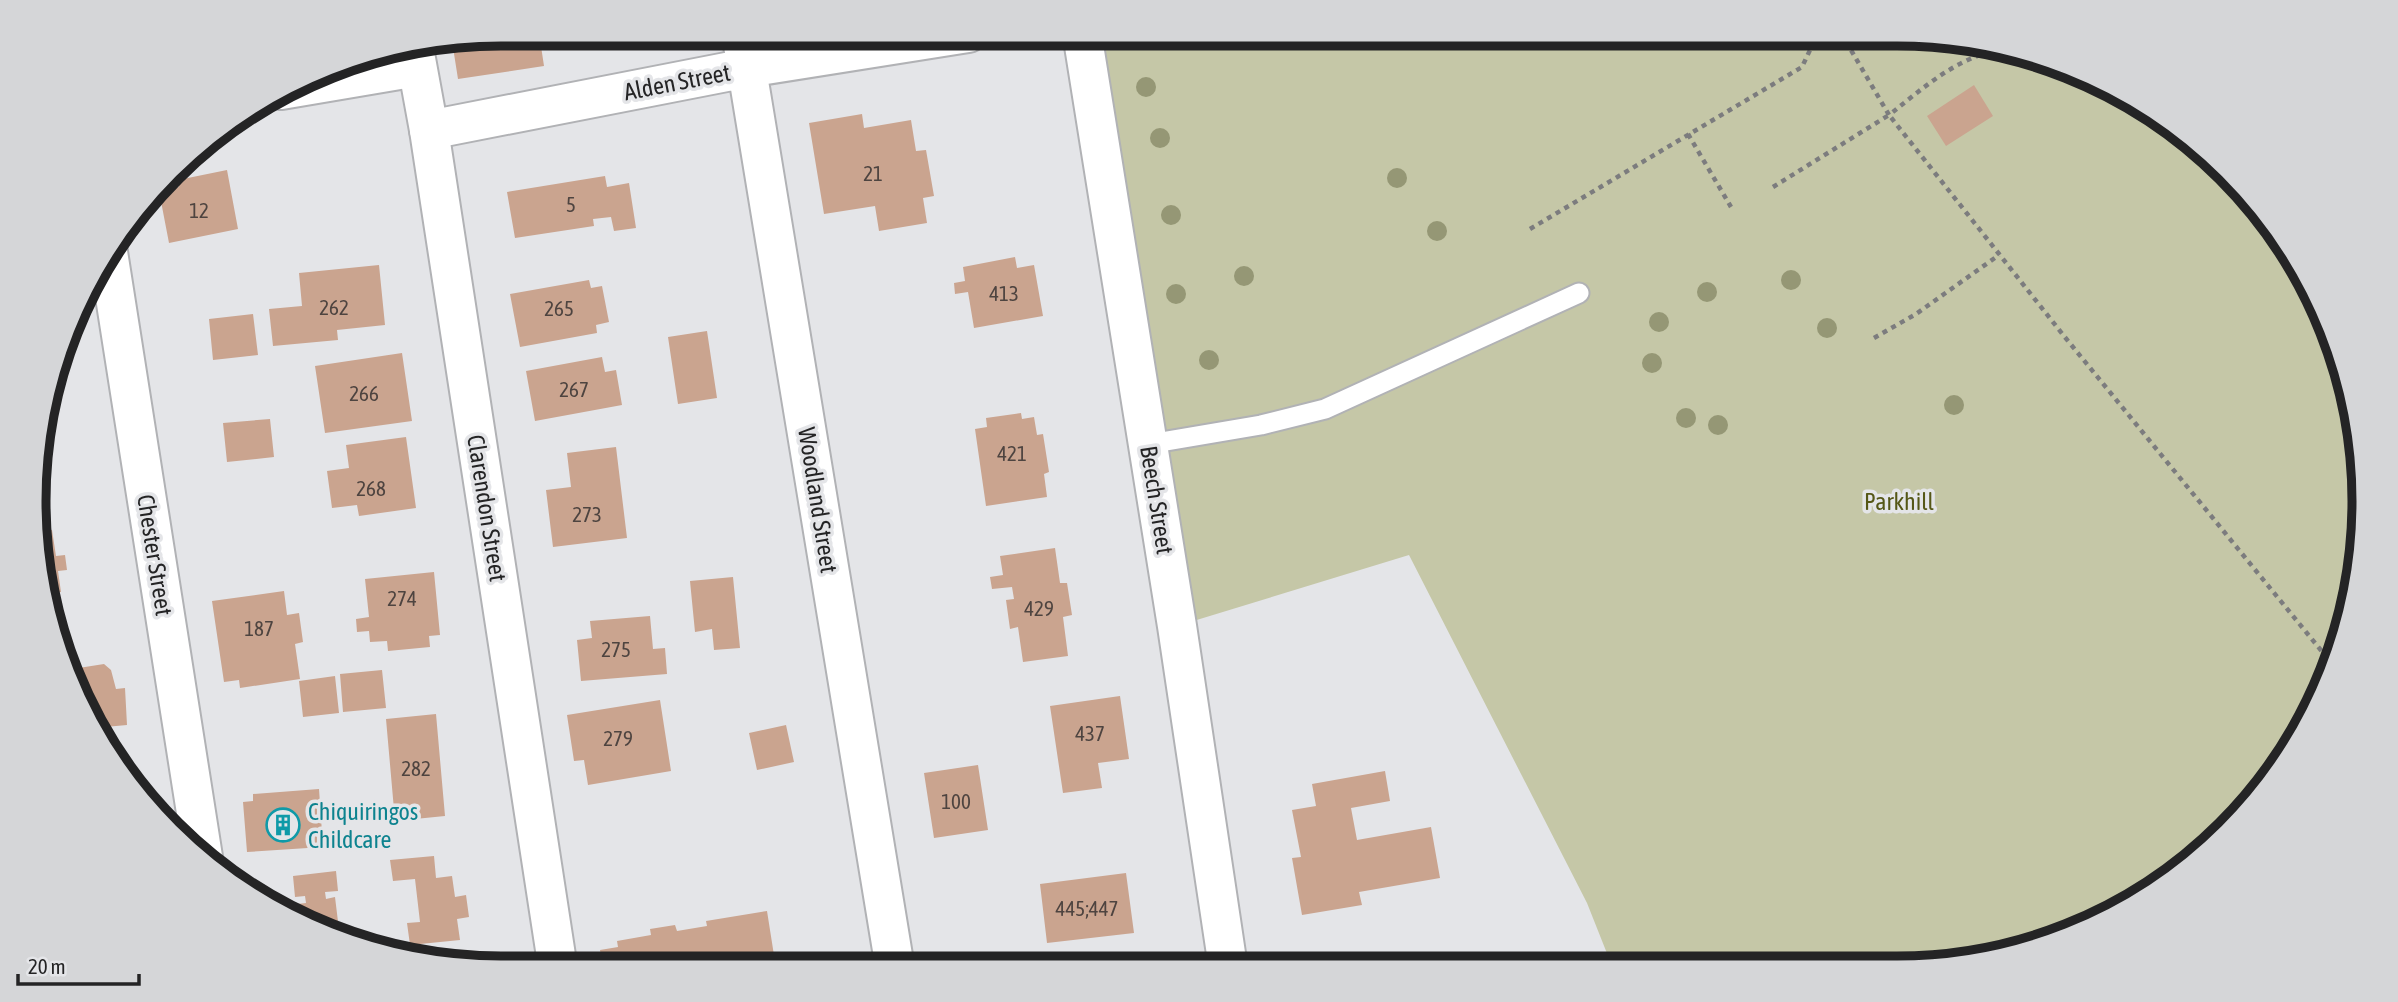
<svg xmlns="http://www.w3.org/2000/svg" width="2398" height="1002" viewBox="0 0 2398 1002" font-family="'Asap Condensed',sans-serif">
  <rect width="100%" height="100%" fill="#e4e5e8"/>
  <!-- green -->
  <path fill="#c5c7a7" d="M 1082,33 L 1897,33 L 2047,58 L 2131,96 L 2205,149 L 2268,216 L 2316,294 L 2349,380 L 2364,470 L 2361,562 L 2340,651 L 2286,761 L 2205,853 L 2076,933 L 1958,965 L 1612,966 L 1587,903 L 1409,555 L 1177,626 Z"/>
  <!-- building -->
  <path fill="#caa48f" d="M 501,33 L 539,33 L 544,66 L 458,79 L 452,41 Z
    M 1974,85 L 1993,116 L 1946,146 L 1927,116 Z
    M 862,114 L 864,128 L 911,120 L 916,151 L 926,150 L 934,196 L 923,198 L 927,223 L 879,231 L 875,206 L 824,214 L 809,123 Z
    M 227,170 L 238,229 L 169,243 L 159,191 L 179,187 L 178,180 Z
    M 605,176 L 607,187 L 629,183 L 636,228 L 614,231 L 611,217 L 593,219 L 594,226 L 515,238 L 507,192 Z
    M 1015,257 L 1017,268 L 1034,265 L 1043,316 L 974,328 L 968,292 L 955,294 L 954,283 L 965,281 L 963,267 Z
    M 379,265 L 385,325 L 337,330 L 338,340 L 273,346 L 269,309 L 302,306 L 299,273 Z
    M 589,280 L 591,288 L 602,286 L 609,322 L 596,325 L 597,333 L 520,347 L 510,294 Z
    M 253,314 L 258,355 L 213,360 L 209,319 Z
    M 707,331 L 717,398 L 678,404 L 668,337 Z
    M 402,353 L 412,421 L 325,433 L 315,366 Z
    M 602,357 L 605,372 L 616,370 L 622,405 L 535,421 L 526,371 Z
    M 1021,413 L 1022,419 L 1034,417 L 1037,435 L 1043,434 L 1049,472 L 1044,474 L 1047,497 L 986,506 L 975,429 L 987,427 L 986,418 Z
    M 270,419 L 274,457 L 227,462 L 223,423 Z
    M 406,437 L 416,508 L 359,516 L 357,505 L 332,508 L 327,471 L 349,468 L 346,445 Z
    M 616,447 L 627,538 L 553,547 L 546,490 L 571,487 L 567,453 Z
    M 52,530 L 56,556 L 65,555 L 67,570 L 58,571 L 61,592 L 43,595 L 40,531 Z
    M 1055,548 L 1060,583 L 1067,583 L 1072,615 L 1063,617 L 1068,656 L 1023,662 L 1018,627 L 1010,629 L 1006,600 L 1014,599 L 1012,587 L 992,589 L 990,577 L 1003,575 L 1000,556 Z
    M 434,572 L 440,635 L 429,636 L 430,647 L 388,651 L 387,641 L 370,642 L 369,631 L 357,632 L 356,619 L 369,617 L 365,579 Z
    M 733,577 L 740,648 L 714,650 L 712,629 L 695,632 L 690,581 Z
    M 284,591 L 287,615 L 299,613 L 303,642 L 295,644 L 300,679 L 240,688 L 239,680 L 224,682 L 212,601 Z
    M 650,616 L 653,649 L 665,648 L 667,674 L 581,681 L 577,640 L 592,638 L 590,621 Z
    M 104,664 L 111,670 L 116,689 L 125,688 L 127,725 L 94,728 L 69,680 L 66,670 Z
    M 382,670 L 386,708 L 343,712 L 340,674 Z
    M 335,676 L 339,713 L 303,717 L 299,681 Z
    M 1120,696 L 1129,759 L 1098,763 L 1102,788 L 1063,793 L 1050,706 Z
    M 660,700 L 671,771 L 588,785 L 584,760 L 574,761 L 567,715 Z
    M 436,714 L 445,816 L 395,821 L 386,719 Z
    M 786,725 L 794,762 L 757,770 L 749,733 Z
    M 978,765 L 988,830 L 934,838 L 924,773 Z
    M 1385,771 L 1390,801 L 1351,808 L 1357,840 L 1431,827 L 1440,878 L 1359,892 L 1362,905 L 1302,915 L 1292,858 L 1301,857 L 1292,810 L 1316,806 L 1312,784 Z
    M 319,789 L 323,847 L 247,852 L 243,802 L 253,801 L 253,794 Z
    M 434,856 L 436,878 L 452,876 L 455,897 L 466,895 L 469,917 L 457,919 L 460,940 L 410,945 L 407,923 L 420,922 L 415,879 L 393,881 L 390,860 Z
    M 336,871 L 338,891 L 325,892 L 326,899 L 335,897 L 340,938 L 288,910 L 288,905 L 306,903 L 305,896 L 295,897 L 293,876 Z
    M 1126,873 L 1134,933 L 1047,943 L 1040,884 Z
    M 767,911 L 776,968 L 603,968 L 600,950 L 618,947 L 617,941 L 651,935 L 650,929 L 675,925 L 677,931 L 707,926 L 706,921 Z"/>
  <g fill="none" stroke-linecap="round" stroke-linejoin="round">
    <defs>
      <path id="lane" d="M 1149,444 L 1261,425 L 1325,409 L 1579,293"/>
      <path id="street" d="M 741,33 L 895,968
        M 281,90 L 417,67
        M 429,130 L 747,68 L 968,33
        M 108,252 L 203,857"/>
      <path id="secondary" d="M 1082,33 L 1177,626 L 1228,967
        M 414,48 L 429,130 L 558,969"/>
    </defs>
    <!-- lane casing -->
    <use href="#lane" stroke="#b1b2b5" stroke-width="23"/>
    <!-- street casing -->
    <use href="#street" stroke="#b1b2b5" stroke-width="42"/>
    <!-- secondary casing -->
    <use href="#secondary" stroke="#b1b2b5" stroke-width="42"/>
    <!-- path -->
    <path stroke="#7c7c7e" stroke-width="4.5" stroke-dasharray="5 5" stroke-linecap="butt" d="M 1841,33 L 1889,115 C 1922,89 1958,56 2001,50
      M 1688,134 L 1731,207
      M 1773,187 L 1889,115 L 2064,336 L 2333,665
      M 1530,229 L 1802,67 L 1818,33
      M 1874,338 L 1916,314 L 1999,255"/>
    <!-- lane -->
    <use href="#lane" stroke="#fff" stroke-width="19"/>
    <!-- street -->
    <use href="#street" stroke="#fff" stroke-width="38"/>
    <!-- secondary -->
    <use href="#secondary" stroke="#fff" stroke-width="38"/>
  </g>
  <!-- trees -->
  <g fill="#959775">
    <circle cx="1146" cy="87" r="10"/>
    <circle cx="1160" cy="138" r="10"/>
    <circle cx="1397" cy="178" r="10"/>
    <circle cx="1171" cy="215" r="10"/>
    <circle cx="1437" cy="231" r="10"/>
    <circle cx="1244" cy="276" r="10"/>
    <circle cx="1791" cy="280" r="10"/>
    <circle cx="1707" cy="292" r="10"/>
    <circle cx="1176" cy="294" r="10"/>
    <circle cx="1659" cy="322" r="10"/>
    <circle cx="1827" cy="328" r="10"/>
    <circle cx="1209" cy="360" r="10"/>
    <circle cx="1652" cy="363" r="10"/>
    <circle cx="1954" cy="405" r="10"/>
    <circle cx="1686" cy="418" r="10"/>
    <circle cx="1718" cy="425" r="10"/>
  </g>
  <!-- icons -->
  <defs>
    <symbol id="building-ring" viewBox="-11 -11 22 22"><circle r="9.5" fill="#e4e5e8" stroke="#0f9aa8" stroke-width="1.5"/><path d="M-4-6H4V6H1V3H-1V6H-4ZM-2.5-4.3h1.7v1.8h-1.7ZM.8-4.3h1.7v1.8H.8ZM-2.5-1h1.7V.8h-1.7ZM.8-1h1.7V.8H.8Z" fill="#0f9aa8"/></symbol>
  </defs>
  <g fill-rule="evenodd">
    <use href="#building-ring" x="264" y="806" width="38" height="38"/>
  </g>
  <g text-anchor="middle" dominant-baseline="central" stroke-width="7" stroke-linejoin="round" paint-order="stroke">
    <!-- number labels -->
    <g font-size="21" fill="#4e4440">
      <text x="873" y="173">21</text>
      <text x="571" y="204">5</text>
      <text x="199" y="210">12</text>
      <text x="1004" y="293">413</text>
      <text x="334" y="307">262</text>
      <text x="559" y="308">265</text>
      <text x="574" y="389">267</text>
      <text x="364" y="393">266</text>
      <text x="1012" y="453">421</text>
      <text x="371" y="488">268</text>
      <text x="587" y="514">273</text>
      <text x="402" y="598">274</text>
      <text x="1039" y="608">429</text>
      <text x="259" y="628">187</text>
      <text x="616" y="649">275</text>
      <text x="1090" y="733">437</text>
      <text x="618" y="738">279</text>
      <text x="416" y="768">282</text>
      <text x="956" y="801">100</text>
      <text x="1087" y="908">445;447</text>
    </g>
    <!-- street labels -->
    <g font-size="24" fill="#242425" stroke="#e4e5e8">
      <text transform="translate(677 82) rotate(-11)">Alden Street</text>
      <text transform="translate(818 500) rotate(81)">Woodland Street</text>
      <text transform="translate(1157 500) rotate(81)">Beech Street</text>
      <text transform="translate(487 508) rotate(81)">Clarendon Street</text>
      <text transform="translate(155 555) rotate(81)">Chester Street</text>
    </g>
    <!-- park labels -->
    <g font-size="24" fill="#555717" stroke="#e4e5e8">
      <text x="1899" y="501">Parkhill</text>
    </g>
    <!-- culture labels -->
    <g font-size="24" fill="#0d838f" stroke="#e4e5e8" text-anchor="start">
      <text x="308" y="811">Chiquiringos<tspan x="308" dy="28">Childcare</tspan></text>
    </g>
  </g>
  <!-- crop -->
  <path d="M0 0H2398V1002H0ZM501 46H1897A455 455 0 0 1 2352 501V501A455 455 0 0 1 1897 956H501A455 455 0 0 1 46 501V501A455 455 0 0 1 501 46Z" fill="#d5d6d8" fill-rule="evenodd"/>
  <path fill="none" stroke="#242425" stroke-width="9" d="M501 46H1897A455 455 0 0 1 2352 501V501A455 455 0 0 1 1897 956H501A455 455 0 0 1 46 501V501A455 455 0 0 1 501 46Z"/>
  <!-- scale -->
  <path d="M18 974v10h121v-10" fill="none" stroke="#242425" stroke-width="3.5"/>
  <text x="28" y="974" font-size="21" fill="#242425" stroke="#e4e5e8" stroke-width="5" paint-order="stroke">20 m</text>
</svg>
